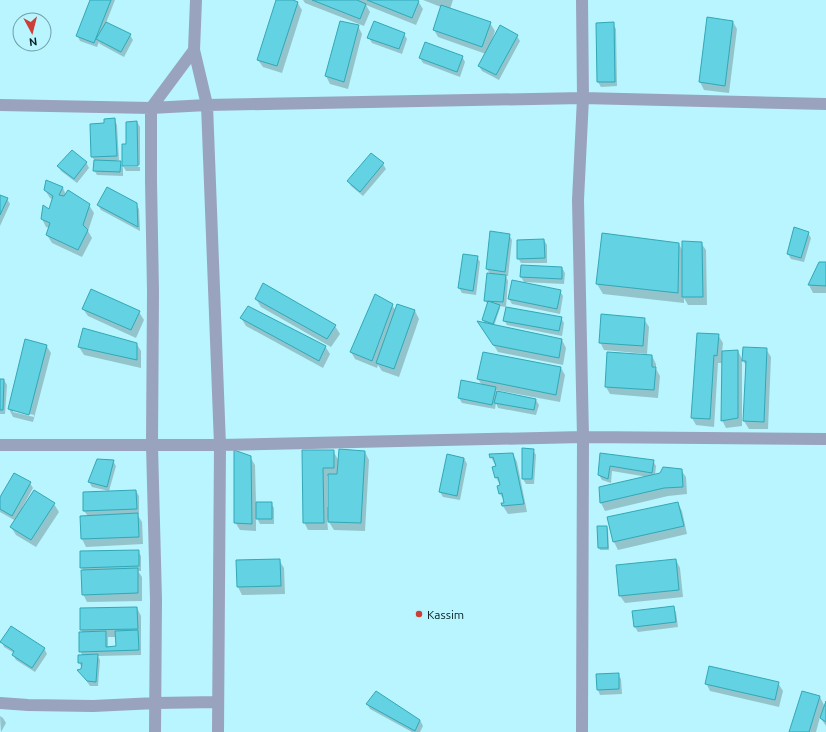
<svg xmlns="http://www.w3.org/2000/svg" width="826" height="732" viewBox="0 0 826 732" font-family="Ubuntu,sans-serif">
  <rect width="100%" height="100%" fill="#b8f5fe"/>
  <!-- shadow -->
  <path fill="#0003" fill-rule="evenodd" d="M 91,0 L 115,0 L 106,23 L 130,35 L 133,40 L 124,57 L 100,44 L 99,42 L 97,47 L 80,41 L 77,35 Z
    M 277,0 L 290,0 L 297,2 L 302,10 L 282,73 L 263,67 L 258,60 Z
    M 303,0 L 415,0 L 418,1 L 423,9 L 416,25 L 366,5 L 370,12 L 364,26 L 305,3 Z
    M 423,0 L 453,0 L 450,9 L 490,23 L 495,31 L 491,43 L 517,36 L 520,41 L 499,80 L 482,71 L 479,66 L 486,54 L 438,37 L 434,30 L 441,7 Z
    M 708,18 L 733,22 L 737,29 L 729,93 L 704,90 L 700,82 Z
    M 340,22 L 358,26 L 362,34 L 348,89 L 330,84 L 326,76 Z
    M 613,24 L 616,29 L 617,86 L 601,87 L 598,82 Z
    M 404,34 L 407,39 L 402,54 L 372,43 L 369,38 Z
    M 462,56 L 465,62 L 460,77 L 423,63 L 420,58 Z
    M 114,119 L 117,125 L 119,160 L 114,161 L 114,162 L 120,162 L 123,168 L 123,176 L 97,175 L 94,170 L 95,161 L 92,157 L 105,124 Z
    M 137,122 L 140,127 L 140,165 L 124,165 L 124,167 L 140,167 L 140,171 L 126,171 L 123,166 L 123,145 L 127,145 Z
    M 86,162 L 89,168 L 77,183 L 61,171 L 58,166 Z
    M 383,164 L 386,169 L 363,196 L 351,186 L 348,181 Z
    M 46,182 L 63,188 L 66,195 L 89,205 L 94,213 L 88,231 L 92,238 L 82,257 L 52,243 L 47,235 L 49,228 L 46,227 L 42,219 L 49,210 L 53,200 L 50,198 L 45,190 Z
    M 0,196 L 7,199 L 10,204 L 0,226 Z
    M 136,204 L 139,209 L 140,231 L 101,210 L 98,205 Z
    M 491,233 L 509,235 L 512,240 L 508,276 L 506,276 L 508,281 L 506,307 L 499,306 L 500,308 L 494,326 L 562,340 L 566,348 L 563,365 L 498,352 L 483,329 L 485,324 L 483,320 L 488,305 L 485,300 L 490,274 L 487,269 Z
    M 808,233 L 811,238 L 804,262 L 791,259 L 788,254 Z
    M 544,240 L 547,245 L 547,263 L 521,263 L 518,258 Z
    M 701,243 L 706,250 L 707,305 L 688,305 L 684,298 L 684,303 L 603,294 L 597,284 L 679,244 L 683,252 Z
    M 463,255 L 477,257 L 480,262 L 476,295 L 462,293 L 459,288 Z
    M 819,263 L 826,263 L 826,293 L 813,293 L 809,285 Z
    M 562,268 L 565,273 L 564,284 L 524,282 L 521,277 Z
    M 263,285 L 335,326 L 340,334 L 331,347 L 261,307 L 256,299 Z
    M 560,291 L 563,296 L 560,314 L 512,304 L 509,299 Z
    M 392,305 L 396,311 L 398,305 L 415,311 L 419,319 L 399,377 L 382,371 L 378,365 L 377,368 L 355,359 L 351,352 Z
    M 83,309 L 139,312 L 144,320 L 136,338 L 88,316 Z
    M 241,318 L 325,346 L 330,354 L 323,368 L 246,326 Z
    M 561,318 L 564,323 L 562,336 L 507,325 L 504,320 Z
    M 644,319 L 649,327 L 647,354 L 604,350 L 600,342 Z
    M 718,335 L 723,343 L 722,352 L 738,351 L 742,359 L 742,426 L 726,428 L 722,420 L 722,363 L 718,363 L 714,427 L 696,425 L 692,418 Z
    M 136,343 L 141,351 L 141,368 L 84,355 L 79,347 Z
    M 46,345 L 51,353 L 33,422 L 13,417 L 9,409 ZM 13,410 L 34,415 L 34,417 L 13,412 Z
    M 766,349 L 771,357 L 768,429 L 749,429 L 744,421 L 746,366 L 743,360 Z
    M 652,356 L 656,364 L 656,369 L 660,376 L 658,398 L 610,394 L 606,387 Z
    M 561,368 L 565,375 L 560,402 L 496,390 L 498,392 L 536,400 L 539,405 L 536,415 L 498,408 L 496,403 L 495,409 L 462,403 L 459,398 L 482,385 L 478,379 Z
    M 0,380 L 4,380 L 7,385 L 5,414 L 0,414 Z
    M 523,449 L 533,450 L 536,455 L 534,484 L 526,484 L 523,479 Z
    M 303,451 L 333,451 L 339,461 L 365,452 L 369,460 L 365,531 L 334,530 L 327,519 L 328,530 L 308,530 L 304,522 ZM 327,476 L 329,476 L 329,507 L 327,507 Z
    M 513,454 L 517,462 L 527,512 L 508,514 L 503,506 L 506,503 L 500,494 L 498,486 L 501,486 L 496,478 L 496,467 L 490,455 Z
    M 601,455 L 653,461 L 656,466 L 655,475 L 681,470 L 686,477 L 687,494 L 668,496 L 605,511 L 601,503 L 600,488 L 648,477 L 612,471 L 611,483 L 602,480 L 599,475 Z
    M 250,457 L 255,465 L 256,503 L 271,503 L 274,508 L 274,524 L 260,524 L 256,516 L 256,531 L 240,530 L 235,522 Z
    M 464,458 L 467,464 L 460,500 L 443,497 L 440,492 Z
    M 113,461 L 116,466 L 109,491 L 92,487 L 89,482 Z
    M 14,474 L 30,483 L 33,488 L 22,508 L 23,509 L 54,504 L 59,512 L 36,547 L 16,535 L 11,527 L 16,521 L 0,512 L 0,498 Z
    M 136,491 L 139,496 L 139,514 L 137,514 L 142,522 L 143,544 L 86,547 L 82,539 L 88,516 L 84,511 Z
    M 678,503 L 682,511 L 687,534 L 618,550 L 614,542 Z
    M 606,527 L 608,529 L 609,550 L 600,550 L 599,548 Z
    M 138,551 L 141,556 L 141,571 L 138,571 L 142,577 L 142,601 L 87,602 L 83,594 L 84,571 L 81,567 Z
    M 279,560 L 284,568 L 285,594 L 242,595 L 238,587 Z
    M 676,560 L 680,568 L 683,597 L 625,603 L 620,596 Z
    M 673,607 L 676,612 L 678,627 L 638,632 L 635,627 L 633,612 Z
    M 137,608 L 141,616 L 141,655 L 98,656 L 100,660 L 98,686 L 90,686 L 79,670 L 81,670 L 82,668 L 79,662 L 83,656 L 80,651 L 83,633 L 81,630 ZM 108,637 L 116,637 L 117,647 L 108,648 Z
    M 2,642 L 44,648 L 47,654 L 35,672 L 16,660 L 13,655 L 14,653 L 4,647 Z
    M 618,674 L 621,679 L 622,694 L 600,695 L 598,690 Z
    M 706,683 L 778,683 L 783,691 L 779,707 L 710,691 Z
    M 820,697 L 825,707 L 826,704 L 826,726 L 820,717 L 816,732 L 791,732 Z
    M 367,704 L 420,720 L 423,726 L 420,732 L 412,732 L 370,709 Z
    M 0,716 L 3,718 L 6,723 L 1,732 Z"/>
  <!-- building -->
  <path fill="#63d2e2" stroke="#31a8b7" d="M 90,0 L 111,0 L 94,43 L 76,36 Z
    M 276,0 L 293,0 L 298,2 L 277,66 L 257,60 Z
    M 312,0 L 357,0 L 366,4 L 360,19 Z
    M 367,0 L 417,0 L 419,1 L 412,18 Z
    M 441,5 L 491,22 L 482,47 L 433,30 Z
    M 707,17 L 733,21 L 725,86 L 699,82 Z
    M 340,21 L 359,25 L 344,82 L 325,76 Z
    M 374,21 L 405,33 L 399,49 L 367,38 Z
    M 106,22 L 131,34 L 121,52 L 96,39 Z
    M 614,22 L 615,82 L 597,82 L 596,23 Z
    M 500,25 L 518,35 L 496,75 L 478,66 Z
    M 425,42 L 463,56 L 457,72 L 419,58 Z
    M 115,118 L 117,156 L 91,157 L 90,124 L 104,123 L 104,119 Z
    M 137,121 L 138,166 L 122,166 L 122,144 L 126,144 L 126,122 Z
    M 72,150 L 87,162 L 74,179 L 57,166 Z
    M 371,153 L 384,163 L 360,192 L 347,181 Z
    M 94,160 L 121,161 L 120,172 L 93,171 Z
    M 46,180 L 63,187 L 59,195 L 64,196 L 68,190 L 90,204 L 83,225 L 88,230 L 78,250 L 46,235 L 50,223 L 41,219 L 43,205 L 49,209 L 53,196 L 44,190 Z
    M 107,187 L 137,203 L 138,227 L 97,205 Z
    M 0,195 L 8,198 L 0,215 Z
    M 794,227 L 809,232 L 801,258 L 787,254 Z
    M 490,231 L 510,234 L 505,272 L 486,269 Z
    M 602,233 L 679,243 L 678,293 L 596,284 Z
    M 544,239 L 545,258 L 517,259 L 517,240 Z
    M 682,241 L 702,242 L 703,297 L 682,297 Z
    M 463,254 L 478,256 L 473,291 L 458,288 Z
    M 819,262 L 826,262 L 826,286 L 808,285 Z
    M 521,265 L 562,267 L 562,279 L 520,277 Z
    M 487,273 L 506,275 L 503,302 L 484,301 Z
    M 512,280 L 561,290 L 557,309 L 508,299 Z
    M 263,283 L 336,325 L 327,339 L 255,299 Z
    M 91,289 L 140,311 L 131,330 L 82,309 Z
    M 375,294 L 393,304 L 372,361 L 350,352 Z
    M 488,301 L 500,305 L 493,324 L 482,320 Z
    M 397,304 L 415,310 L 394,369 L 376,363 Z
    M 248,306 L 326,346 L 319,361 L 240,318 Z
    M 506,307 L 562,317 L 559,331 L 503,321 Z
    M 601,314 L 645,318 L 643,346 L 599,343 Z
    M 477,321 L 562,339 L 559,358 L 493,345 Z
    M 83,328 L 137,343 L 137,360 L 78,347 Z
    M 697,333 L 719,334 L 717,356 L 714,355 L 710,419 L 691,418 Z
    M 25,339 L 47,345 L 29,415 L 8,409 Z
    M 743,347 L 767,348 L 764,422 L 743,421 L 746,361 L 742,361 Z
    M 738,350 L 738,418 L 721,421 L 722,351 Z
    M 483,352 L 561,367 L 556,395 L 477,379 Z
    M 607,352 L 652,355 L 652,367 L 656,367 L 654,390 L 605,387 Z
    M 0,379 L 4,379 L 3,410 L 0,410 Z
    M 461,380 L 496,387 L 492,405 L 458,398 Z
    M 497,391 L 536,399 L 534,410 L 494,403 Z
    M 522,448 L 534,449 L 532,479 L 522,479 Z
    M 339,449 L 365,451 L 361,523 L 328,522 L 328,474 L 337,474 Z
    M 234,450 L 251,456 L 252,524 L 234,523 Z
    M 302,450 L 334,450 L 334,468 L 323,468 L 324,523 L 303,523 Z
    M 513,453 L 524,504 L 502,506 L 501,503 L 504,503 L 502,493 L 499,494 L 497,486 L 500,485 L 498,477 L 495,478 L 492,467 L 496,466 L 493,457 L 490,458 L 489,454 Z
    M 600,453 L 654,460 L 652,473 L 610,466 L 608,479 L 598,475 Z
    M 447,454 L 464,458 L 457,496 L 439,492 Z
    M 97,459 L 114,460 L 107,487 L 88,482 Z
    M 663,467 L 682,469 L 683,487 L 664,488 L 600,503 L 599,487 L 660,473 Z
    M 14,473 L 31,482 L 12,516 L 0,509 L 0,497 Z
    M 34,490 L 55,503 L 31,540 L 10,527 Z
    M 136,490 L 137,509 L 83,511 L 83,492 Z
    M 256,502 L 272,502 L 272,519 L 256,519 Z
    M 678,502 L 684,526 L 613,542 L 607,517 Z
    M 138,513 L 139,537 L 81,539 L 80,516 Z
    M 597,526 L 607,526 L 608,548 L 598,548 Z
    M 139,550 L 139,566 L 80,568 L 80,551 Z
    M 280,559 L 281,586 L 237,587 L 236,560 Z
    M 676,559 L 679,590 L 619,596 L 616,565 Z
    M 138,568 L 138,593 L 82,595 L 81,570 Z
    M 674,606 L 676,622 L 634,627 L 632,611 Z
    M 137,607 L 138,629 L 80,630 L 80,608 Z
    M 11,626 L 45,648 L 32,668 L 12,655 L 14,651 L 0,642 Z
    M 138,630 L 139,650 L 79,652 L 79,632 L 106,631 L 106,647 L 116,646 L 115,631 Z
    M 98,654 L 96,682 L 87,681 L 77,670 L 81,669 L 82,663 L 78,663 L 78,655 Z
    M 709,666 L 779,682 L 775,700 L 705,684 Z
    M 619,673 L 619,689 L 597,690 L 596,674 Z
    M 376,691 L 420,720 L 415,731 L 366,704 Z
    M 802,691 L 820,696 L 809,732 L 789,732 Z
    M 826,701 L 826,722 L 820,718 Z"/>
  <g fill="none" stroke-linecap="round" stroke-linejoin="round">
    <!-- minor -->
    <path stroke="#99a3bd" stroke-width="12" d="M 196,0 L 194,50 L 207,105 L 220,445 L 218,732
      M 0,105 L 151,108 L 207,105 L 583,98 L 826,104
      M 0,445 L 220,445 L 583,437 L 826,439
      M 0,703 L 28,705 L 93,706 L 156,703 L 218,702
      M 155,732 L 156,600 L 152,445 L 153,291 L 151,181 L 151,108 L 194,50
      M 582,732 L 583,437 L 578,200 L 583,98 L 582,0"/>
  </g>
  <!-- markers -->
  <circle fill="#cc3e36" stroke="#b8f5fe" stroke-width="1.5" cx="419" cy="614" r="4"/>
  <g text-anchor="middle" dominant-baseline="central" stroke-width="3.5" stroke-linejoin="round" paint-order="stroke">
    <!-- poi labels -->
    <g font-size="12" fill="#051e21" stroke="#b8f5fe" text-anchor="start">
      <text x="427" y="614">Kassim</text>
    </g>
  </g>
  <!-- north arrow -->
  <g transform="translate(32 32) rotate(173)"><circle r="19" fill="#b8f5fe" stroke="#709fa6"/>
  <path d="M0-3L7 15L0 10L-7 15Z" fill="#cc3e36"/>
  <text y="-6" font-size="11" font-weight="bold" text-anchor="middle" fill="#051e21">N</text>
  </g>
</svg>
